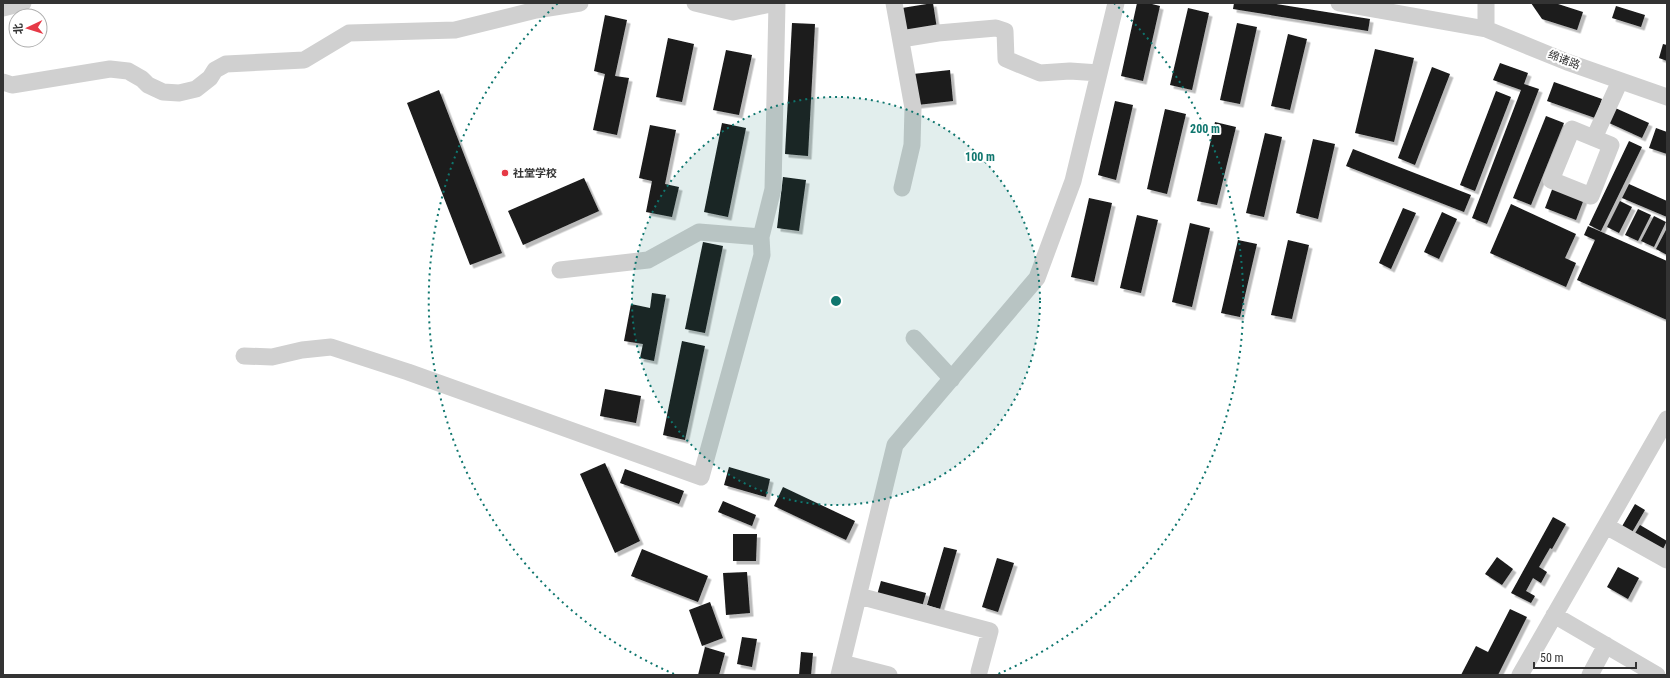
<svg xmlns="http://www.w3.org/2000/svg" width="1670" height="678" viewBox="0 0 1670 678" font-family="'Roboto Condensed','Noto Sans SC',sans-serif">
  <defs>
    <filter id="shadow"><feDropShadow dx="3.5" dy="3.5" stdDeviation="0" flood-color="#0004"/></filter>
  </defs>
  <rect width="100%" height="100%" fill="#fff"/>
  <!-- building -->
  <path fill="#1a1a1a" filter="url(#shadow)" d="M 933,3 L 937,29 L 907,34 L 902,8 Z
    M 1137,3 L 1148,3 L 1160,6 L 1143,81 L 1121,76 Z
    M 1234,3 L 1270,3 L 1370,19 L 1368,31 L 1233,9 Z
    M 1531,3 L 1555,3 L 1583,12 L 1577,30 L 1542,19 Z
    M 1616,6 L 1645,15 L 1641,27 L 1612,18 Z
    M 1188,8 L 1209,13 L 1192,90 L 1170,85 Z
    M 605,15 L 627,20 L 615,76 L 629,78 L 617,135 L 593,130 L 605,74 L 594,71 Z
    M 792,23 L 815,24 L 808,156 L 785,154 Z
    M 1237,23 L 1257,27 L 1240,104 L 1220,100 Z
    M 1288,34 L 1307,39 L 1290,110 L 1271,106 Z
    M 668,38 L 694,44 L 682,102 L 656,97 Z
    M 1663,44 L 1667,45 L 1667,61 L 1659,58 Z
    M 1375,49 L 1414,58 L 1394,142 L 1355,133 Z
    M 726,50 L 752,55 L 739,115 L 713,110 Z
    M 1500,63 L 1528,73 L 1524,84 L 1539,89 L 1487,224 L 1472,218 L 1521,90 L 1493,80 Z
    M 1432,67 L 1450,74 L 1415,165 L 1398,158 Z
    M 950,70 L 953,101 L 917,105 L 913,74 Z
    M 1554,82 L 1602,99 L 1595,118 L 1547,101 Z
    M 439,90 L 502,253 L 470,265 L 407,103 Z
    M 1496,91 L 1511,97 L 1475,191 L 1460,185 Z
    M 1115,101 L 1133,105 L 1116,180 L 1098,175 Z
    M 1613,107 L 1649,123 L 1642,138 L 1607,122 Z
    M 1165,109 L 1186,114 L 1167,194 L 1147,189 Z
    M 1546,116 L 1564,123 L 1531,205 L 1513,198 Z
    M 1215,122 L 1236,127 L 1217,205 L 1197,201 Z
    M 722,123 L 746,128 L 728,217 L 704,212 Z
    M 650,125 L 676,130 L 665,184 L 679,187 L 672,217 L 646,212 L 652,181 L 639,178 Z
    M 1656,128 L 1667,132 L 1667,154 L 1649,148 Z
    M 1265,133 L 1282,137 L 1264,217 L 1246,213 Z
    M 1313,139 L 1335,144 L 1318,219 L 1296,213 Z
    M 1629,141 L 1642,147 L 1601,231 L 1589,225 Z
    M 1353,149 L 1471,195 L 1464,212 L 1346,166 Z
    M 783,177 L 806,180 L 799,231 L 777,228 Z
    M 584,178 L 599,211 L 523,245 L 508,211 Z
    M 1629,184 L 1667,201 L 1667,217 L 1622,198 Z
    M 1553,187 L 1584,199 L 1576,220 L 1545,208 Z
    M 1089,198 L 1112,203 L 1094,282 L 1071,277 Z
    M 1620,201 L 1632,207 L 1619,233 L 1607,227 Z
    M 1511,204 L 1576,234 L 1565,258 L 1576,263 L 1566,287 L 1490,253 Z
    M 1403,208 L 1416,213 L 1391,269 L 1379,263 Z
    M 1638,209 L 1651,215 L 1638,241 L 1625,235 Z
    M 1442,212 L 1457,219 L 1439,259 L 1424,252 Z
    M 1137,215 L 1158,220 L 1141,293 L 1120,288 Z
    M 1654,216 L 1666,222 L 1654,247 L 1641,241 Z
    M 1190,223 L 1210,228 L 1192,307 L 1172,302 Z
    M 1588,226 L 1667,261 L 1667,320 L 1577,280 L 1595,240 L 1584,235 Z
    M 1667,228 L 1667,255 L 1656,249 Z
    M 1238,240 L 1257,244 L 1240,317 L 1221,313 Z
    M 1288,240 L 1309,245 L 1292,319 L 1271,315 Z
    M 703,242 L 723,246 L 705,333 L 685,329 Z
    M 652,293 L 666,295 L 654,361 L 640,358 L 643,344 L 624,341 L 631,304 L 650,308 Z
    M 682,341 L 705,346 L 685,440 L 663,435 Z
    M 605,389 L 641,396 L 636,423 L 600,416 Z
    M 605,463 L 640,541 L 615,553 L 580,474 Z
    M 729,467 L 770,479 L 766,497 L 724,485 Z
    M 625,469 L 684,491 L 679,504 L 620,483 Z
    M 783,487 L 855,521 L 846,540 L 774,506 Z
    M 723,501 L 756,515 L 752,526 L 718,512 Z
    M 1635,504 L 1645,510 L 1631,534 L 1621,528 Z
    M 1553,517 L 1566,524 L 1552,549 L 1550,548 L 1539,567 L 1547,572 L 1541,583 L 1533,578 L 1526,591 L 1535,596 L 1531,603 L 1511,593 Z
    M 1640,525 L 1667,541 L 1662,551 L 1634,535 Z
    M 733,534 L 757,534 L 756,561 L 733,561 Z
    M 944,547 L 957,550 L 940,609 L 927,605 Z
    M 642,549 L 708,576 L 698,602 L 631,576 Z
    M 1497,557 L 1513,569 L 1502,585 L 1485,574 Z
    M 997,558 L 1014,563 L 998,612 L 982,607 Z
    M 1618,567 L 1639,578 L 1628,599 L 1607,587 Z
    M 747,572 L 750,613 L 726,615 L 723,573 Z
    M 881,581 L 926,593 L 922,607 L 877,595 Z
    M 710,602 L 723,638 L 702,646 L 689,610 Z
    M 1510,609 L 1527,617 L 1498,675 L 1461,675 L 1476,646 L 1488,652 Z
    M 742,637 L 757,639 L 752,667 L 737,664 Z
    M 705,647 L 725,653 L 719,675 L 698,675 Z
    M 801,652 L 813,653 L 811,675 L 799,675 Z"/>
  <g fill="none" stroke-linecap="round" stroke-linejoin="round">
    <!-- minor -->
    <path stroke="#d0d0d0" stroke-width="17" d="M 695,3 L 733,12 L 775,3
      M 894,3 L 913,108 L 912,145 L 902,188
      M 1339,3 L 1486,29
      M 1486,3 L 1486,29 L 1567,62 L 1667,97
      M 3,8 L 23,3
      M 901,39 L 938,33 L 996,28 L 1005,31 L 1006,59 L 1040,73 L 1070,71 L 1099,73
      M 3,82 L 12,85 L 110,69 L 128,71 L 142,79 L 148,85 L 163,92 L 179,93 L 196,89 L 210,78 L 215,70 L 226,64 L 304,60 L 349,33 L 455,30 L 536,10 L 580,3
      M 1572,129 L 1611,145 L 1591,196 L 1551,180 Z
      M 1594,138 L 1620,81
      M 560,270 L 648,260 L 699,232 L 761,237
      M 914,338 L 952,379
      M 244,356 L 272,357 L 302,350 L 331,347 L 408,372 L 701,477 L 762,255 L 761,237 L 773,189 L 777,3
      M 1606,526 L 1667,560
      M 859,596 L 990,631 L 979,672
      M 1554,615 L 1657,675
      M 842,663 L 889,675
      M 839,675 L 895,445 L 1037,278 L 1073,181 L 1116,3
      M 1520,675 L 1667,419
      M 1590,675 L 1606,645"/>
  </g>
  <!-- distance rings -->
  <circle cx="836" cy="301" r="204" fill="#0f766e" fill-opacity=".12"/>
  <g fill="none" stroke="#0f766e" stroke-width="2" stroke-dasharray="2 4">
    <circle cx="836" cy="301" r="204"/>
    <path d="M674 674A407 407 0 0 1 558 3M1114 3A407 407 0 0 1 998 674"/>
  </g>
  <!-- markers -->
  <circle fill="#e63946" stroke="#fff" stroke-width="1.5" cx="505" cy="173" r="4"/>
  <g text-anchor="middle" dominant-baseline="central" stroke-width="4" stroke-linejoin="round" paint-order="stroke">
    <!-- street labels -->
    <g font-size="11" fill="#333" stroke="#fff">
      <text transform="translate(1564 60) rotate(21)">绵诸路</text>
    </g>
    <!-- poi labels -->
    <g font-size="11" font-weight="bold" fill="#333" stroke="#fff" text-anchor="start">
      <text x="513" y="173">社堂学校</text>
    </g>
  </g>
  <circle cx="836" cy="301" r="6" fill="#0f766e" stroke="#fff" stroke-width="2"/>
  <g font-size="12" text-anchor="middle" font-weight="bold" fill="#0f766e" stroke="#fff" stroke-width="4" stroke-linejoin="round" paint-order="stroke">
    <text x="1205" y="133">200 m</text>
    <text x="980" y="161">100 m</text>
  </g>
  <!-- border -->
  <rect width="1670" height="678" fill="none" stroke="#333333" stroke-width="8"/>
  <!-- north arrow -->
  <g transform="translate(28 28) rotate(266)"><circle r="19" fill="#ffffff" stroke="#adadad"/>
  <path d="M0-3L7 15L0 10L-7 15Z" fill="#e63946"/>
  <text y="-6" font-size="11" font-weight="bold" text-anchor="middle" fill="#333333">北</text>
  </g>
  <!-- scale -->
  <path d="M1534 662v6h102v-6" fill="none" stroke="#333333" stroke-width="2"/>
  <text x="1540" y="662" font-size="12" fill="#333333" stroke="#ffffff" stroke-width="3" paint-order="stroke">50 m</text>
</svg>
